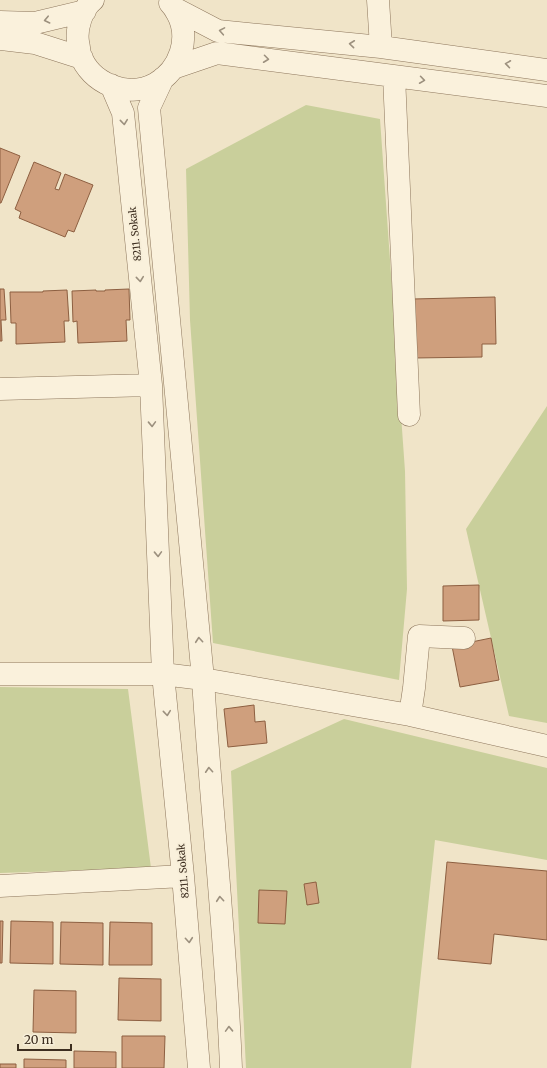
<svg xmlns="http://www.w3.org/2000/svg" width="547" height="1068" viewBox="0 0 547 1068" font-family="Merriweather,serif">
  <rect width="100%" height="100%" fill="#f0e4c8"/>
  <!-- green -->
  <path fill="#c9cf9b" d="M 306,105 L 380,119 L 405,471 L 407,589 L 399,680 L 213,643 L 190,320 L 186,169 Z
    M 547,406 L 547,723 L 509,716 L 466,529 Z
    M 0,687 L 128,689 L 151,868 L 0,873 Z
    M 344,719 L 547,768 L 547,860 L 435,840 L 411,1068 L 246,1068 L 231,771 Z"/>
  <!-- building -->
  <path fill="#cf9f7d" stroke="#8d5f41" d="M 0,148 L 20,156 L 1,203 L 0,203 Z
    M 34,162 L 61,173 L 55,189 L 59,190 L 65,174 L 93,185 L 74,232 L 68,230 L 65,237 L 19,218 L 21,212 L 15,209 Z
    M 0,289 L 4,289 L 6,320 L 1,320 L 2,341 L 0,341 Z
    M 129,289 L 130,320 L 126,320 L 127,341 L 78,343 L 77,321 L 73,322 L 72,291 L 96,290 L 96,291 L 105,291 L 105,290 Z
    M 67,290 L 69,321 L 64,321 L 65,342 L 16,344 L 16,323 L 11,323 L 10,292 L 43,292 L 43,291 Z
    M 495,297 L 496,344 L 482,344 L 482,357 L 414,358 L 413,299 Z
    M 479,585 L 479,620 L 443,621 L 443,586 Z
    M 491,638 L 499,680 L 460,687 L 452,646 Z
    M 254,705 L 255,722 L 265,721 L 267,743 L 228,747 L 224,709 Z
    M 447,862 L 547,871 L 547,940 L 494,934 L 491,964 L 438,959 Z
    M 316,882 L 319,903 L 307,905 L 304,884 Z
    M 259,890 L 287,891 L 285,924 L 258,923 Z
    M 0,921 L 3,921 L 2,963 L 0,963 Z
    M 11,921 L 53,922 L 53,964 L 10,963 Z
    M 61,922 L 103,923 L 103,965 L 60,964 Z
    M 110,922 L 152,923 L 152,965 L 109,965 Z
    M 119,978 L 161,979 L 161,1021 L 118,1020 Z
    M 34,990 L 76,991 L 76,1033 L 33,1032 Z
    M 122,1036 L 165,1036 L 164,1068 L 122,1068 Z
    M 74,1051 L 116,1052 L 116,1068 L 74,1068 Z
    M 24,1059 L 66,1060 L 66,1068 L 24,1068 Z
    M 0,1064 L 16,1064 L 16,1068 L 0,1068 Z"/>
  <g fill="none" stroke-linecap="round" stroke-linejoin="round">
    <defs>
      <path id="minor" d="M 93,0 C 82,9 76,28 78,42 C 79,45 79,50 80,54 C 90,83 127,99 155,84 C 180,70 191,38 177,13 C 175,9 173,6 170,3
        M 378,0 L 381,47
        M 174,8 L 218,31 L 381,47 L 547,70
        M 0,22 L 35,23 L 85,11
        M 0,39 L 35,43 L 82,58
        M 173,68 L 217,53 L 547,96
        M 394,76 L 409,415
        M 163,78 L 149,108 L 203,679 C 211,809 226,938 231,1068
        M 111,85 L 123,113 L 151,385 L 163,674 L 183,876 L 199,1068
        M 0,389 L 151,385
        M 0,674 L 163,674 L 203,679 L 410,715 L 547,746
        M 410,715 L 414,688 L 419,636 L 464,638
        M 0,886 L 183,876"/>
    </defs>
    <!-- minor casing -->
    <use href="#minor" stroke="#8d765c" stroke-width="23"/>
    <!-- minor -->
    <use href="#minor" stroke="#faf1dc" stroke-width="22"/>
  </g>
  <!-- one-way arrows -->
  <defs><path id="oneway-chevron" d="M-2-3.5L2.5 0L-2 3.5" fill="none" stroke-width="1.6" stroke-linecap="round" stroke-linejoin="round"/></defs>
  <g stroke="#9c907e">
    <use href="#oneway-chevron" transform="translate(47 20) rotate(167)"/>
    <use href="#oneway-chevron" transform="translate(222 31) rotate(-170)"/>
    <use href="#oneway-chevron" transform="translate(352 44) rotate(-174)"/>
    <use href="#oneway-chevron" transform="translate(266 59) rotate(7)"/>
    <use href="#oneway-chevron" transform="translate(508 64) rotate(-172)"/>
    <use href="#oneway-chevron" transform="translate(422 80) rotate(8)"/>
    <use href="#oneway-chevron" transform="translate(124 122) rotate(84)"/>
    <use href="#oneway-chevron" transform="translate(140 279) rotate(84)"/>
    <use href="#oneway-chevron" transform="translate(152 424) rotate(88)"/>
    <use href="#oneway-chevron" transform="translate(158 554) rotate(88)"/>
    <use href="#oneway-chevron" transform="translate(199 640) rotate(-95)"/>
    <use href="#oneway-chevron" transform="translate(167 713) rotate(84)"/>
    <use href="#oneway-chevron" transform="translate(209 770) rotate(-94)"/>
    <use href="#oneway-chevron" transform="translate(220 899) rotate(-95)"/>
    <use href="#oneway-chevron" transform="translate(189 940) rotate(85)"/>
    <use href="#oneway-chevron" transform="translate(229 1029) rotate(-92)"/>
  </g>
  <g text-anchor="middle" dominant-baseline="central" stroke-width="3.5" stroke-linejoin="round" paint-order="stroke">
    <!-- street labels -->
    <g font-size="10" fill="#3d2e20" stroke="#f7eed8">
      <text transform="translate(135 234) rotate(-96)">8211. Sokak</text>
      <text transform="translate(183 871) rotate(-95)">8211. Sokak</text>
    </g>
  </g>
  <!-- scale -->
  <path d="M18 1044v6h53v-6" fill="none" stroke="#3d2e20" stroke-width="2"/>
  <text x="24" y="1044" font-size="12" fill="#3d2e20" stroke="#f7eed8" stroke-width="3" paint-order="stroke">20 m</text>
</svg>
